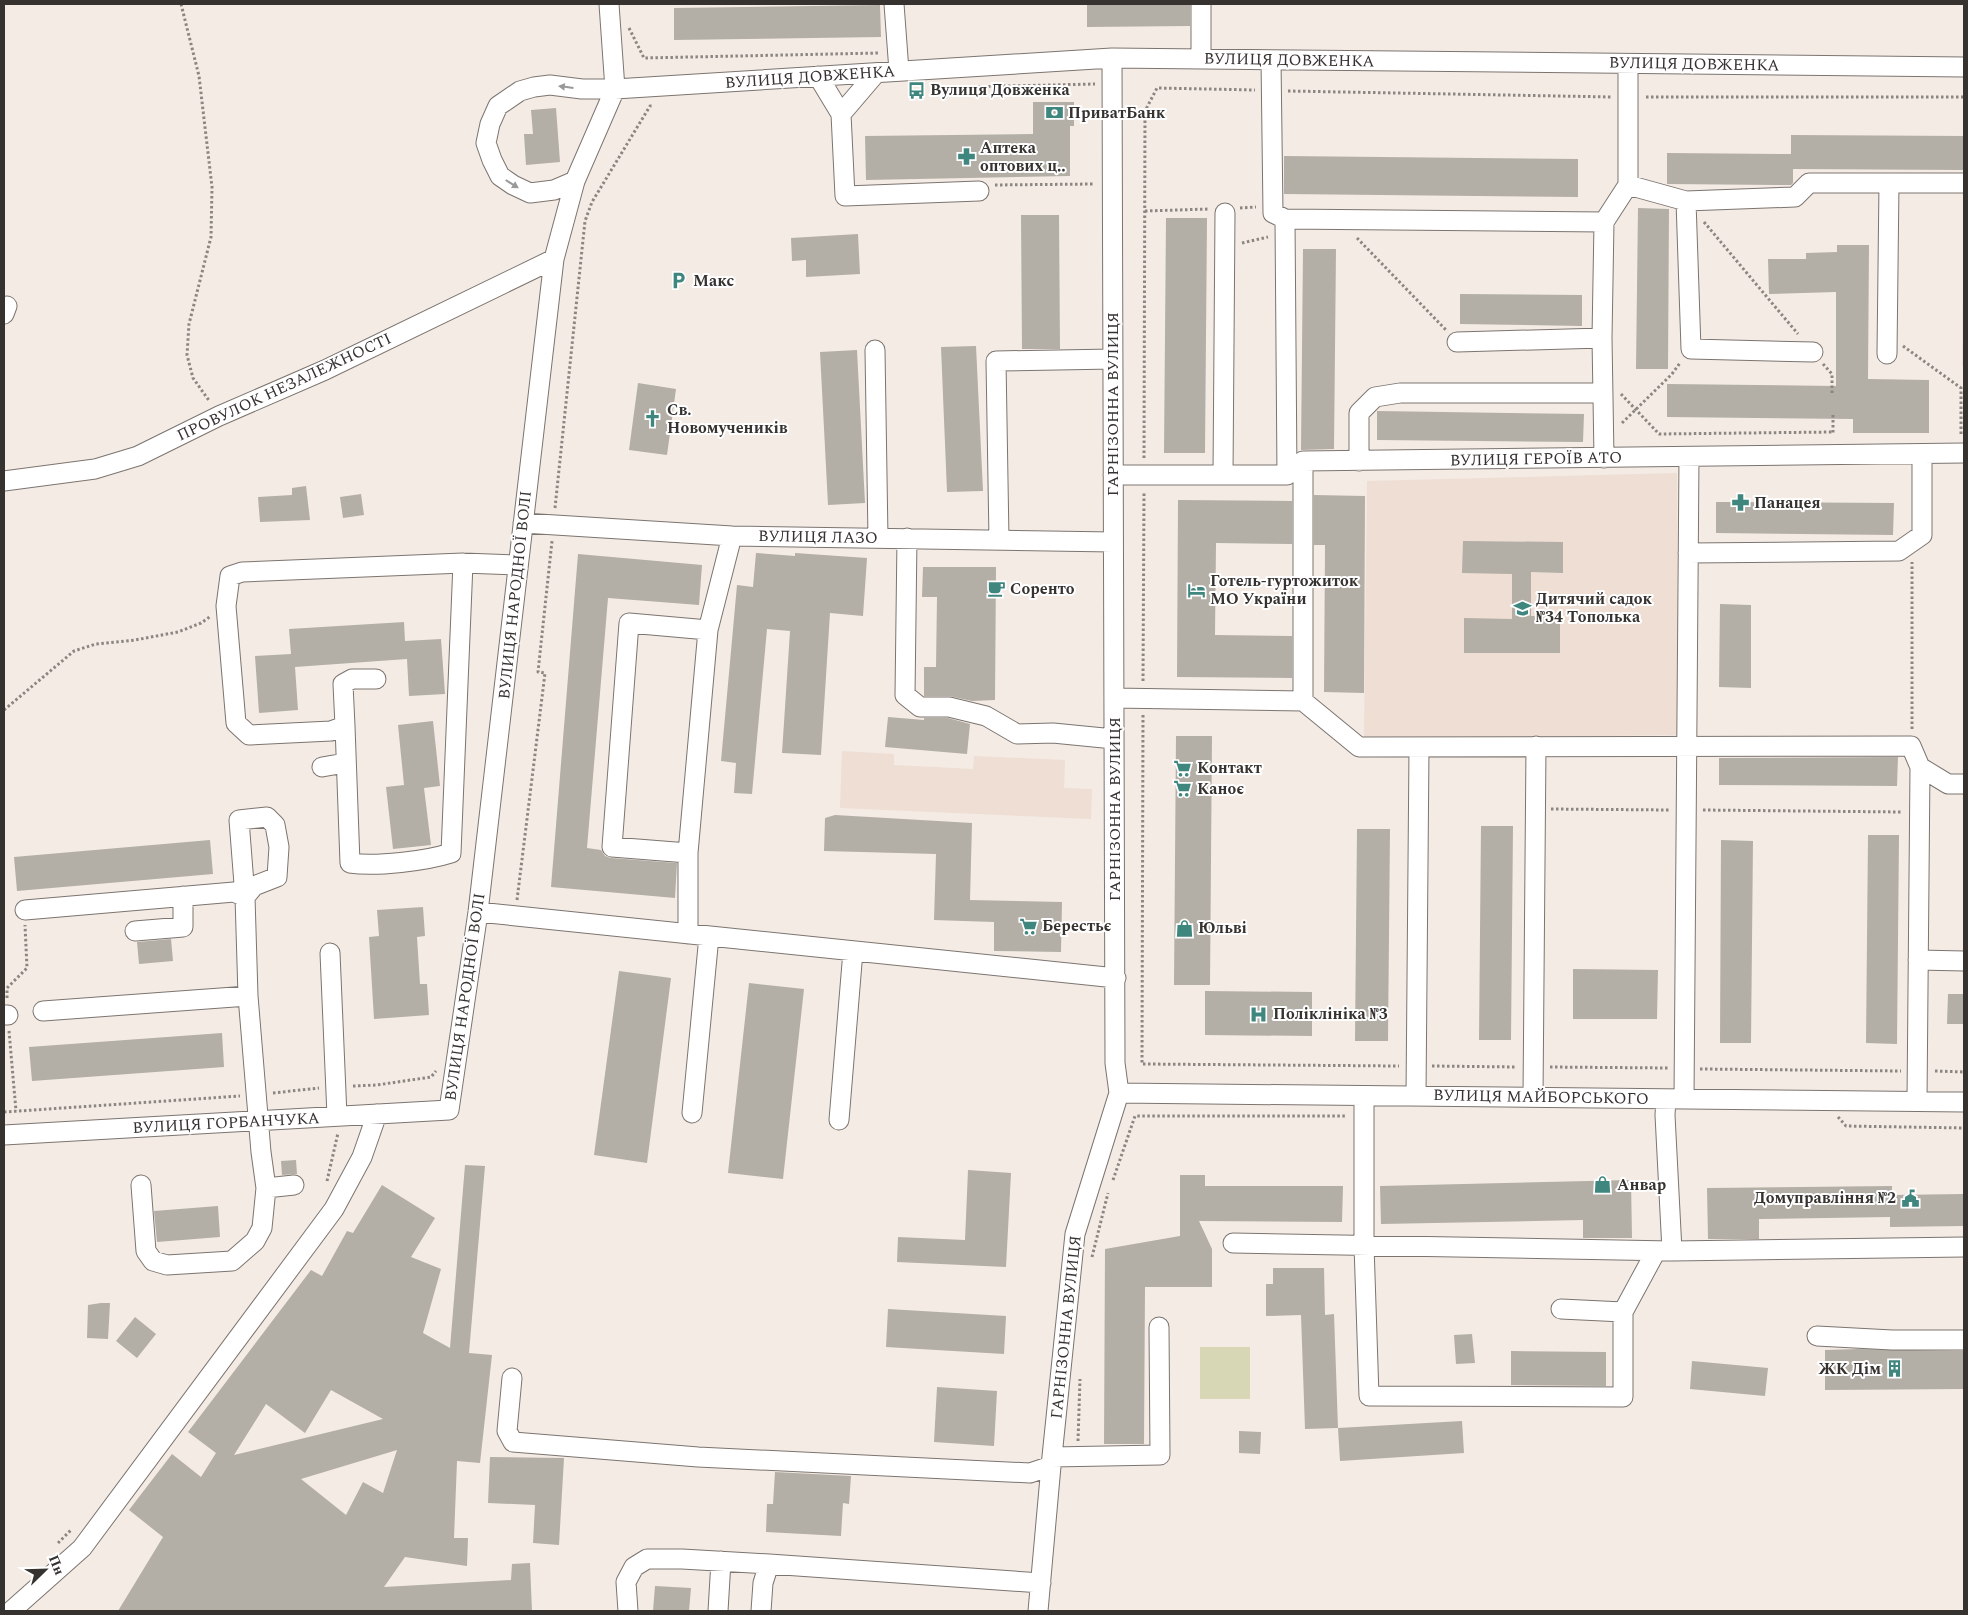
<svg xmlns="http://www.w3.org/2000/svg" width="1968" height="1615" viewBox="0 0 1968 1615" font-family="Spectral,serif">
  <rect width="100%" height="100%" fill="#f4ebe5"/>
  <!-- built -->
  <path fill="#eeded4" d="M 1964,205 L 1964,366 L 1962,366 Z
    M 1677,473 L 1678,735 L 1364,739 L 1367,481 Z
    M 842,751 L 894,754 L 894,765 L 973,769 L 974,756 L 1065,760 L 1064,788 L 1092,789 L 1091,819 L 840,808 Z"/>
  <!-- green -->
  <path fill="#d7d6b5" d="M 1200,1347 L 1250,1347 L 1250,1399 L 1200,1399 Z"/>
  <!-- building -->
  <path fill="#b3aea6" fill-rule="evenodd" d="M 1087,4 L 1190,4 L 1190,26 L 1087,27 Z
    M 880,5 L 881,37 L 674,40 L 674,8 Z
    M 1033,102 L 1074,102 L 1074,126 L 1070,126 L 1070,176 L 866,180 L 865,136 L 1033,134 Z
    M 556,108 L 560,162 L 526,165 L 524,134 L 533,134 L 531,110 Z
    M 1791,135 L 1964,136 L 1964,170 L 1793,169 L 1793,183 L 1791,185 L 1667,184 L 1667,153 L 1791,154 Z
    M 1284,156 L 1578,159 L 1578,197 L 1284,194 Z
    M 1638,208 L 1669,209 L 1668,369 L 1636,369 Z
    M 1021,215 L 1059,215 L 1060,349 L 1022,349 Z
    M 1166,218 L 1207,218 L 1205,453 L 1164,453 Z
    M 858,234 L 860,274 L 806,277 L 806,260 L 792,261 L 791,238 Z
    M 1837,245 L 1869,245 L 1868,379 L 1929,380 L 1929,433 L 1853,433 L 1853,419 L 1667,417 L 1667,384 L 1836,386 L 1836,292 L 1769,294 L 1768,259 L 1806,259 L 1806,253 L 1837,252 Z
    M 1303,249 L 1336,249 L 1334,449 L 1301,450 Z
    M 1460,294 L 1582,295 L 1582,326 L 1460,324 Z
    M 976,346 L 983,491 L 947,492 L 941,347 Z
    M 857,350 L 865,503 L 828,505 L 820,352 Z
    M 638,383 L 676,389 L 667,455 L 629,450 Z
    M 1377,411 L 1584,414 L 1583,442 L 1377,440 Z
    M 306,486 L 310,520 L 260,522 L 258,497 L 292,495 L 292,488 Z
    M 361,494 L 364,515 L 343,518 L 340,497 Z
    M 1314,495 L 1365,496 L 1364,693 L 1324,692 L 1325,545 L 1314,545 Z
    M 1178,500 L 1292,501 L 1292,544 L 1216,543 L 1215,635 L 1292,636 L 1292,678 L 1177,677 Z
    M 1716,502 L 1894,503 L 1893,535 L 1716,533 Z
    M 1463,541 L 1563,542 L 1563,573 L 1531,572 L 1531,616 L 1560,616 L 1560,653 L 1464,653 L 1464,618 L 1512,619 L 1512,574 L 1462,573 Z
    M 756,553 L 795,556 L 795,553 L 867,558 L 863,616 L 830,613 L 821,755 L 782,753 L 790,631 L 767,629 L 752,794 L 734,793 L 736,763 L 721,761 L 737,585 L 753,587 Z
    M 578,554 L 702,565 L 699,605 L 608,598 L 587,848 L 601,850 L 605,856 L 611,858 L 677,863 L 675,898 L 551,887 Z
    M 923,567 L 996,567 L 995,700 L 972,701 L 949,696 L 924,696 L 924,667 L 936,667 L 937,597 L 922,597 Z
    M 1720,604 L 1751,605 L 1751,688 L 1719,687 Z
    M 404,622 L 405,641 L 441,639 L 445,694 L 409,696 L 407,659 L 295,667 L 298,710 L 259,713 L 255,656 L 291,654 L 289,629 Z
    M 888,717 L 924,720 L 924,718 L 948,718 L 970,724 L 967,754 L 885,747 Z
    M 433,721 L 440,786 L 424,788 L 431,845 L 393,849 L 386,787 L 404,785 L 398,725 Z
    M 1176,736 L 1212,736 L 1210,985 L 1174,985 Z
    M 1898,757 L 1897,786 L 1719,785 L 1719,758 Z
    M 835,815 L 972,823 L 970,900 L 1062,902 L 1061,952 L 994,951 L 994,922 L 934,920 L 936,854 L 824,851 L 825,818 Z
    M 1481,826 L 1513,826 L 1511,1040 L 1479,1040 Z
    M 1357,829 L 1390,829 L 1388,1041 L 1355,1041 Z
    M 1868,835 L 1899,835 L 1897,1044 L 1866,1043 Z
    M 210,840 L 213,874 L 17,891 L 14,857 Z
    M 1721,840 L 1753,841 L 1751,1043 L 1720,1043 Z
    M 423,907 L 425,936 L 417,937 L 420,984 L 427,984 L 429,1015 L 374,1019 L 369,937 L 379,936 L 377,910 Z
    M 171,939 L 173,961 L 139,964 L 137,942 Z
    M 1573,969 L 1658,970 L 1657,1019 L 1573,1019 Z
    M 619,971 L 671,978 L 647,1163 L 594,1155 Z
    M 749,983 L 804,989 L 783,1179 L 728,1173 Z
    M 1205,991 L 1312,992 L 1312,1036 L 1205,1035 Z
    M 1948,994 L 1964,994 L 1964,1024 L 1947,1024 Z
    M 222,1033 L 224,1067 L 32,1081 L 29,1047 Z
    M 296,1160 L 297,1174 L 282,1175 L 281,1161 Z
    M 465,1165 L 485,1166 L 469,1353 L 492,1355 L 480,1463 L 457,1461 L 454,1538 L 468,1538 L 467,1566 L 405,1557 L 384,1587 L 511,1580 L 512,1564 L 530,1563 L 532,1611 L 118,1611 L 163,1537 L 129,1510 L 172,1454 L 201,1477 L 216,1453 L 188,1432 L 311,1270 L 322,1276 L 347,1231 L 353,1233 L 382,1185 L 435,1218 L 411,1257 L 441,1269 L 423,1333 L 450,1348 ZM 331,1390 L 383,1419 L 234,1455 L 266,1404 L 305,1433 ZM 397,1450 L 383,1493 L 363,1482 L 346,1515 L 301,1479 Z
    M 968,1170 L 1011,1173 L 1006,1267 L 897,1262 L 898,1237 L 965,1240 Z
    M 1180,1175 L 1205,1175 L 1205,1186 L 1343,1186 L 1342,1222 L 1199,1221 L 1212,1249 L 1212,1287 L 1145,1287 L 1144,1444 L 1104,1444 L 1105,1249 L 1180,1236 Z
    M 1631,1180 L 1632,1238 L 1583,1238 L 1583,1220 L 1381,1224 L 1380,1186 Z
    M 1892,1186 L 1892,1195 L 1964,1194 L 1964,1226 L 1890,1227 L 1890,1217 L 1759,1219 L 1759,1239 L 1708,1239 L 1707,1188 Z
    M 218,1206 L 220,1237 L 157,1242 L 154,1211 Z
    M 1273,1268 L 1324,1268 L 1325,1315 L 1334,1314 L 1338,1428 L 1305,1429 L 1301,1315 L 1266,1316 L 1266,1284 L 1273,1284 Z
    M 101,1303 L 110,1303 L 108,1339 L 87,1338 L 88,1305 Z
    M 888,1309 L 1006,1316 L 1004,1354 L 886,1347 Z
    M 135,1317 L 156,1334 L 137,1358 L 116,1341 Z
    M 1472,1334 L 1475,1363 L 1456,1364 L 1454,1335 Z
    M 1858,1349 L 1964,1351 L 1964,1389 L 1825,1390 L 1825,1350 Z
    M 1511,1351 L 1606,1352 L 1606,1386 L 1511,1385 Z
    M 1692,1361 L 1768,1368 L 1765,1396 L 1690,1389 Z
    M 937,1387 L 997,1391 L 994,1446 L 934,1442 Z
    M 1462,1421 L 1464,1453 L 1340,1461 L 1338,1428 Z
    M 1239,1431 L 1261,1432 L 1260,1454 L 1239,1453 Z
    M 490,1457 L 564,1458 L 559,1545 L 533,1543 L 535,1505 L 488,1503 Z
    M 775,1472 L 851,1476 L 849,1504 L 843,1503 L 841,1536 L 766,1532 L 767,1504 L 773,1504 Z
    M 655,1586 L 691,1588 L 689,1611 L 653,1611 Z"/>
  <g fill="none" stroke-linecap="round" stroke-linejoin="round">
    <defs>
      <path id="minor" d="M 894,4 L 899,71
        M 1201,59 L 1201,4
        M 1271,60 L 1273,213 L 1285,219 L 1287,475
        M 876,73 L 841,114 L 845,196 L 979,191
        M 818,76 L 841,114
        M 575,181 L 554,190 L 530,193 L 513,185 L 500,176 L 492,160 L 486,143 L 490,124 L 498,106 L 520,91 L 534,87 L 550,85 L 582,89 L 615,89 L 1112,58 L 1964,67
        M 1628,185 L 1686,201 L 1691,349 L 1813,352
        M 1686,201 L 1795,197 L 1809,183 L 1964,183
        M 1285,219 L 1604,222
        M 4,314 L 7,306
        M 1457,342 L 1602,338
        M 875,350 L 878,538
        M 1887,354 L 1889,183
        M 1604,458 L 1602,338 L 1604,222 L 1628,185 L 1628,64
        M 1359,461 L 1359,413 L 1375,397 L 1400,393 L 1603,393
        M 1113,475 L 1287,475 L 1303,461 L 1964,453
        M 1223,475 L 1225,213
        M 4,481 L 95,469 L 138,456 L 219,416 L 325,370 L 554,259
        M 523,523 L 732,536 L 1113,542
        M 907,538 L 905,695 L 920,707 L 949,707 L 986,716 L 1017,734 L 1053,733 L 1114,739
        M 999,540 L 996,361 L 1113,359
        M 1688,553 L 1899,551 L 1922,535 L 1922,454
        M 463,563 L 451,853 C 426,861 376,867 350,863 L 345,726 L 331,731 L 249,735 L 236,723 L 226,606 L 230,576 L 242,572 L 463,563 L 518,565
        M 1114,698 L 1303,701 L 1359,747 L 1911,746 L 1920,767 L 1917,1101
        M 1303,701 L 1303,461
        M 345,726 L 343,684 L 352,679 L 376,679
        M 322,767 L 345,763
        M 1920,767 L 1948,784 L 1964,784
        M 267,817 L 275,825 L 279,847 L 277,877 L 254,886 L 245,897 L 239,820 Z
        M 688,853 L 708,630
        M 25,910 L 234,892 L 245,897 L 248,996 L 261,1152 L 266,1188 L 262,1228 L 255,1241 L 232,1261 L 167,1265 L 153,1261 L 146,1251 L 141,1185
        M 478,912 L 1116,978
        M 135,931 L 183,927 L 183,896
        M 688,934 L 688,853 L 612,847 L 629,623 L 708,630 L 732,536
        M 330,953 L 337,1116
        M 1918,960 L 1964,961
        M 43,1011 L 248,996
        M 4,1015 L 8,1015
        M 1119,1093 L 1964,1102
        M 1364,1096 L 1364,1245 L 1369,1396 L 1623,1397 L 1623,1312 L 1561,1309
        M 1416,1096 L 1419,748
        M 1533,1097 L 1536,746
        M 1666,1099 L 1665,1115 L 1672,1251 L 1964,1247
        M 1684,1099 L 1689,457
        M 692,1113 L 709,936
        M 839,1120 L 853,951
        M 4,1135 L 449,1110 L 478,912 L 554,259 L 575,181 L 615,89 L 609,4
        M 266,1188 L 294,1185
        M 1233,1243 L 1672,1251
        M 1623,1312 L 1656,1251
        M 1817,1336 L 1892,1340 L 1964,1340
        M 512,1378 L 507,1431 L 513,1442 L 698,1457 L 1030,1473 L 1051,1466
        M 1052,1457 L 1160,1455 L 1159,1327
        M 11,1611 L 82,1548 L 334,1209 L 362,1157 L 377,1114
        M 628,1611 L 626,1582 L 634,1567 L 647,1559 L 682,1559 L 769,1564
        M 718,1611 L 721,1561
        M 761,1611 L 763,1583 L 769,1564 L 1041,1583
        M 1038,1611 L 1051,1466 L 1075,1234 L 1119,1093 L 1115,1063 L 1112,58"/>
    </defs>
    <!-- minor casing -->
    <use href="#minor" stroke="#7c746f" stroke-width="21"/>
    <!-- path -->
    <path stroke="#8c8682" stroke-width="3" stroke-dasharray="2.5 2.5" stroke-linecap="butt" d="M 181,4 L 199,76 L 212,187 L 211,237 L 189,324 L 187,355 L 193,378 L 210,402
      M 629,28 L 644,58 L 879,53
      M 963,87 L 1095,84
      M 1288,91 L 1612,97
      M 1646,97 L 1964,97
      M 995,185 L 1094,184
      M 1240,208 L 1256,207
      M 1145,211 L 1209,209
      M 1704,222 L 1798,334
      M 1357,238 L 1446,330
      M 1242,243 L 1268,237
      M 1903,346 L 1961,388 L 1961,435
      M 1823,364 L 1832,374 L 1832,393
      M 1621,394 L 1659,434 L 1833,432
      M 1833,415 L 1833,433
      M 1622,423 L 1672,374 L 1680,363
      M 1144,458 L 1145,111 L 1157,88 L 1255,90
      M 555,508 L 585,221 L 592,202 L 650,106 L 653,106
      M 1143,681 L 1144,492
      M 4,710 L 74,651 L 96,644 L 135,640 L 178,632 L 201,623 L 211,616
      M 1143,715 L 1142,1064 L 1399,1066
      M 1912,729 L 1912,562
      M 1551,809 L 1670,810
      M 1703,810 L 1902,812
      M 517,900 L 545,673 L 538,672 L 552,541
      M 7,998 L 7,988 L 27,968 L 25,925
      M 9,1031 L 16,1111
      M 1432,1066 L 1516,1067
      M 1550,1067 L 1669,1068
      M 1700,1069 L 1901,1071
      M 1935,1071 L 1964,1072
      M 353,1086 L 377,1085 L 431,1077 L 436,1071
      M 273,1093 L 319,1088
      M 4,1112 L 240,1096
      M 1838,1117 L 1846,1126 L 1964,1128
      M 1113,1180 L 1135,1116 L 1346,1116
      M 327,1181 L 338,1133
      M 1092,1257 L 1108,1193
      M 1078,1441 L 1080,1379
      M 58,1543 L 71,1530"/>
    <!-- minor -->
    <use href="#minor" stroke="#fff" stroke-width="19"/>
  </g>
  <!-- one-way arrows -->
  <defs><path id="oneway-solid" d="M-6-.8H1V-3.2L6.5 0L1 3.2V.8H-6Z" transform="scale(1.25)"/></defs>
  <g fill="#9a9898">
    <use href="#oneway-solid" transform="translate(566 87) rotate(-173)"/>
    <use href="#oneway-solid" transform="translate(512 184) rotate(32)"/>
  </g>
  <!-- icons -->
  <defs>
    <symbol id="bus-bare" viewBox="-9 -9 18 18"><path d="M-5-6H5V4H4V6H2V4H-2V6H-4V4H-5ZM-3.5-4V0h7V-4ZM-3.5 1.2v1.5H-2V1.2ZM2 1.2v1.5H3.5V1.2Z" fill="#3f867e" stroke="#fff" stroke-width="2.5" paint-order="stroke"/></symbol>
    <symbol id="bank-bare" viewBox="-9 -9 18 18"><path d="M-6-4H6V4H-6ZM0-2.3a2.3 2.3 0 1 0 0 4.6a2.3 2.3 0 1 0 0-4.6Z" fill="#3f867e" stroke="#fff" stroke-width="2.5" paint-order="stroke"/></symbol>
    <symbol id="pharmacy-bare" viewBox="-9 -9 18 18"><path d="M-2-6h4v4h4v4h-4v4h-4v-4h-4v-4h4Z" fill="#3f867e" stroke="#fff" stroke-width="2.5" paint-order="stroke"/></symbol>
    <symbol id="parking-bare" viewBox="-9 -9 18 18"><path d="M-3.5-5.5H1a3.5 3.5 0 0 1 0 7H-1V5.5H-3.5ZM-1-3.4V-.6H.8a1.4 1.4 0 0 0 0-2.8Z" fill="#3f867e" stroke="#fff" stroke-width="2.5" paint-order="stroke"/></symbol>
    <symbol id="church-bare" viewBox="-9 -9 18 18"><path d="M-1.2-6h2.4v3.5h3.3v2.4h-3.3V6h-2.4V-.1h-3.3v-2.4h3.3Z" fill="#3f867e" stroke="#fff" stroke-width="2.5" paint-order="stroke"/></symbol>
    <symbol id="cafe-bare" viewBox="-9 -9 18 18"><path d="M-5.5-4.5H6V0H3Q3 3.5 0 3.5H-2.5Q-5.5 3.5-5.5 0ZM3-3.2v2h1.7v-2ZM-6 4.5H4V6H-6Z" fill="#3f867e" stroke="#fff" stroke-width="2.5" paint-order="stroke"/></symbol>
    <symbol id="hotel-bare" viewBox="-9 -9 18 18"><path d="M-6-4.5h1.5V1H6V5H4.5V3h-9V5H-6ZM-4 0a1.8 1.8 0 1 1 3.6 0ZM.5 0V-2.5h3Q6-2.5 6 0Z" fill="#3f867e" stroke="#fff" stroke-width="2.5" paint-order="stroke"/></symbol>
    <symbol id="school-bare" viewBox="-9 -9 18 18"><path d="M0-5L7-2L0 1L-7-2ZM-4 1L0 2.5L4 1V4Q0 6-4 4Z" fill="#3f867e" stroke="#fff" stroke-width="2.5" paint-order="stroke"/></symbol>
    <symbol id="supermarket-bare" viewBox="-9 -9 18 18"><path d="M-6-5.5h2.5l.6 2H6L4.5 2H-2.5L-4.4-4H-6ZM-1.5 3.2a1.3 1.3 0 1 0 .1 0ZM3 3.2a1.3 1.3 0 1 0 .1 0Z" fill="#3f867e" stroke="#fff" stroke-width="2.5" paint-order="stroke"/></symbol>
    <symbol id="shop-bare" viewBox="-9 -9 18 18"><path d="M-5-2.5h2.3a2.7 3.5 0 0 1 5.4 0H5L5.5 6h-11ZM-1.5-2.5h3a1.5 2.3 0 0 0-3 0Z" fill="#3f867e" stroke="#fff" stroke-width="2.5" paint-order="stroke"/></symbol>
    <symbol id="hospital-bare" viewBox="-9 -9 18 18"><path d="M-5-5h3v3.5h4V-5h3V5h-3V1.5h-4V5h-3Z" fill="#3f867e" stroke="#fff" stroke-width="2.5" paint-order="stroke"/></symbol>
    <symbol id="civic-bare" viewBox="-9 -9 18 18"><path d="M-.6-6.5H3V-4.5H.6V-3L4-1V1h2V6H-6V1h2V-1L-.6-3ZM-1.2 2.5V6h2.4V2.5Z" fill="#3f867e" stroke="#fff" stroke-width="2.5" paint-order="stroke"/></symbol>
    <symbol id="building-bare" viewBox="-9 -9 18 18"><path d="M-4-6H4V6H1V3H-1V6H-4ZM-2.5-4.3h1.7v1.8h-1.7ZM.8-4.3h1.7v1.8H.8ZM-2.5-1h1.7V.8h-1.7ZM.8-1h1.7V.8H.8Z" fill="#3f867e" stroke="#fff" stroke-width="2.5" paint-order="stroke"/></symbol>
  </defs>
  <g fill-rule="evenodd">
    <use href="#bus-bare" x="904" y="78" width="25" height="25"/>
    <use href="#bank-bare" x="1042" y="100" width="25" height="25"/>
    <use href="#pharmacy-bare" x="954" y="144" width="25" height="25"/>
    <use href="#parking-bare" x="666" y="268" width="25" height="25"/>
    <use href="#church-bare" x="640" y="406" width="25" height="25"/>
    <use href="#pharmacy-bare" x="1728" y="490" width="25" height="25"/>
    <use href="#cafe-bare" x="984" y="576" width="25" height="25"/>
    <use href="#hotel-bare" x="1184" y="578" width="25" height="25"/>
    <use href="#school-bare" x="1510" y="596" width="25" height="25"/>
    <use href="#supermarket-bare" x="1170" y="756" width="25" height="25"/>
    <use href="#supermarket-bare" x="1170" y="776" width="25" height="25"/>
    <use href="#supermarket-bare" x="1016" y="914" width="25" height="25"/>
    <use href="#shop-bare" x="1172" y="916" width="25" height="25"/>
    <use href="#hospital-bare" x="1246" y="1002" width="25" height="25"/>
    <use href="#shop-bare" x="1590" y="1172" width="25" height="25"/>
    <use href="#civic-bare" x="1898" y="1186" width="25" height="25"/>
    <use href="#building-bare" x="1882" y="1356" width="25" height="25"/>
  </g>
  <g text-anchor="middle" dominant-baseline="central" stroke-width="4" stroke-linejoin="round" paint-order="stroke">
    <!-- street labels -->
    <g font-size="16" fill="#353230" stroke="#fff">
      <text transform="translate(1289 60) rotate(1)">ВУЛИЦЯ ДОВЖЕНКА</text>
      <text transform="translate(1694 64) rotate(1)">ВУЛИЦЯ ДОВЖЕНКА</text>
      <text transform="translate(810 77) rotate(-4)">ВУЛИЦЯ ДОВЖЕНКА</text>
      <text transform="translate(284 387) rotate(-25)">ПРОВУЛОК НЕЗАЛЕЖНОСТІ</text>
      <text transform="translate(1113 404) rotate(-90)">ГАРНІЗОННА ВУЛИЦЯ</text>
      <text transform="translate(1536 459) rotate(-1)">ВУЛИЦЯ ГЕРОЇВ АТО</text>
      <text transform="translate(818 537) rotate(1)">ВУЛИЦЯ ЛАЗО</text>
      <text transform="translate(515 595) rotate(-84)">ВУЛИЦЯ НАРОДНОЇ ВОЛІ</text>
      <text transform="translate(1115 809) rotate(-90)">ГАРНІЗОННА ВУЛИЦЯ</text>
      <text transform="translate(465 997) rotate(-82)">ВУЛИЦЯ НАРОДНОЇ ВОЛІ</text>
      <text transform="translate(1541 1097) rotate(1)">ВУЛИЦЯ МАЙБОРСЬКОГО</text>
      <text transform="translate(226 1123) rotate(-3)">ВУЛИЦЯ ГОРБАНЧУКА</text>
      <text transform="translate(1066 1327) rotate(-84)">ГАРНІЗОННА ВУЛИЦЯ</text>
    </g>
    <!-- poi labels -->
    <g font-size="16" font-weight="bold" fill="#353230" stroke="#fff" text-anchor="start">
      <text x="930" y="90">Вулиця Довженка</text>
      <text x="1068" y="113">ПриватБанк</text>
      <text x="980" y="148">Аптека<tspan x="980" dy="18">оптових ц‥</tspan></text>
      <text x="693" y="281">Макс</text>
      <text x="667" y="410">Св.<tspan x="667" dy="18">Новомучеників</tspan></text>
      <text x="1754" y="503">Панацея</text>
      <text x="1210" y="581">Готель-гуртожиток<tspan x="1210" dy="18">МО України</tspan></text>
      <text x="1010" y="589">Соренто</text>
      <text x="1536" y="599">Дитячий садок<tspan x="1536" dy="18">№34 Тополька</tspan></text>
      <text x="1197" y="768">Контакт</text>
      <text x="1197" y="789">Каноє</text>
      <text x="1042" y="926">Берестьє</text>
      <text x="1198" y="928">Юльві</text>
      <text x="1273" y="1014">Поліклініка №3</text>
      <text x="1617" y="1185">Анвар</text>
      <text x="1896" y="1198" text-anchor="end">Домуправління №2</text>
      <text x="1881" y="1369" text-anchor="end">ЖК Дім</text>
    </g>
  </g>
  <!-- border -->
  <rect width="1968" height="1615" fill="none" stroke="#353230" stroke-width="10"/>
  <!-- north arrow -->
  <g transform="translate(45 1570) rotate(67)" stroke="#ffffff" stroke-width="4" paint-order="stroke">
  <path d="M0-4L9 19L0 12L-9 19Z" fill="#353230"/>
  <text y="-8" font-size="14" font-weight="bold" text-anchor="middle" fill="#353230">Пн</text>
  </g>
</svg>
